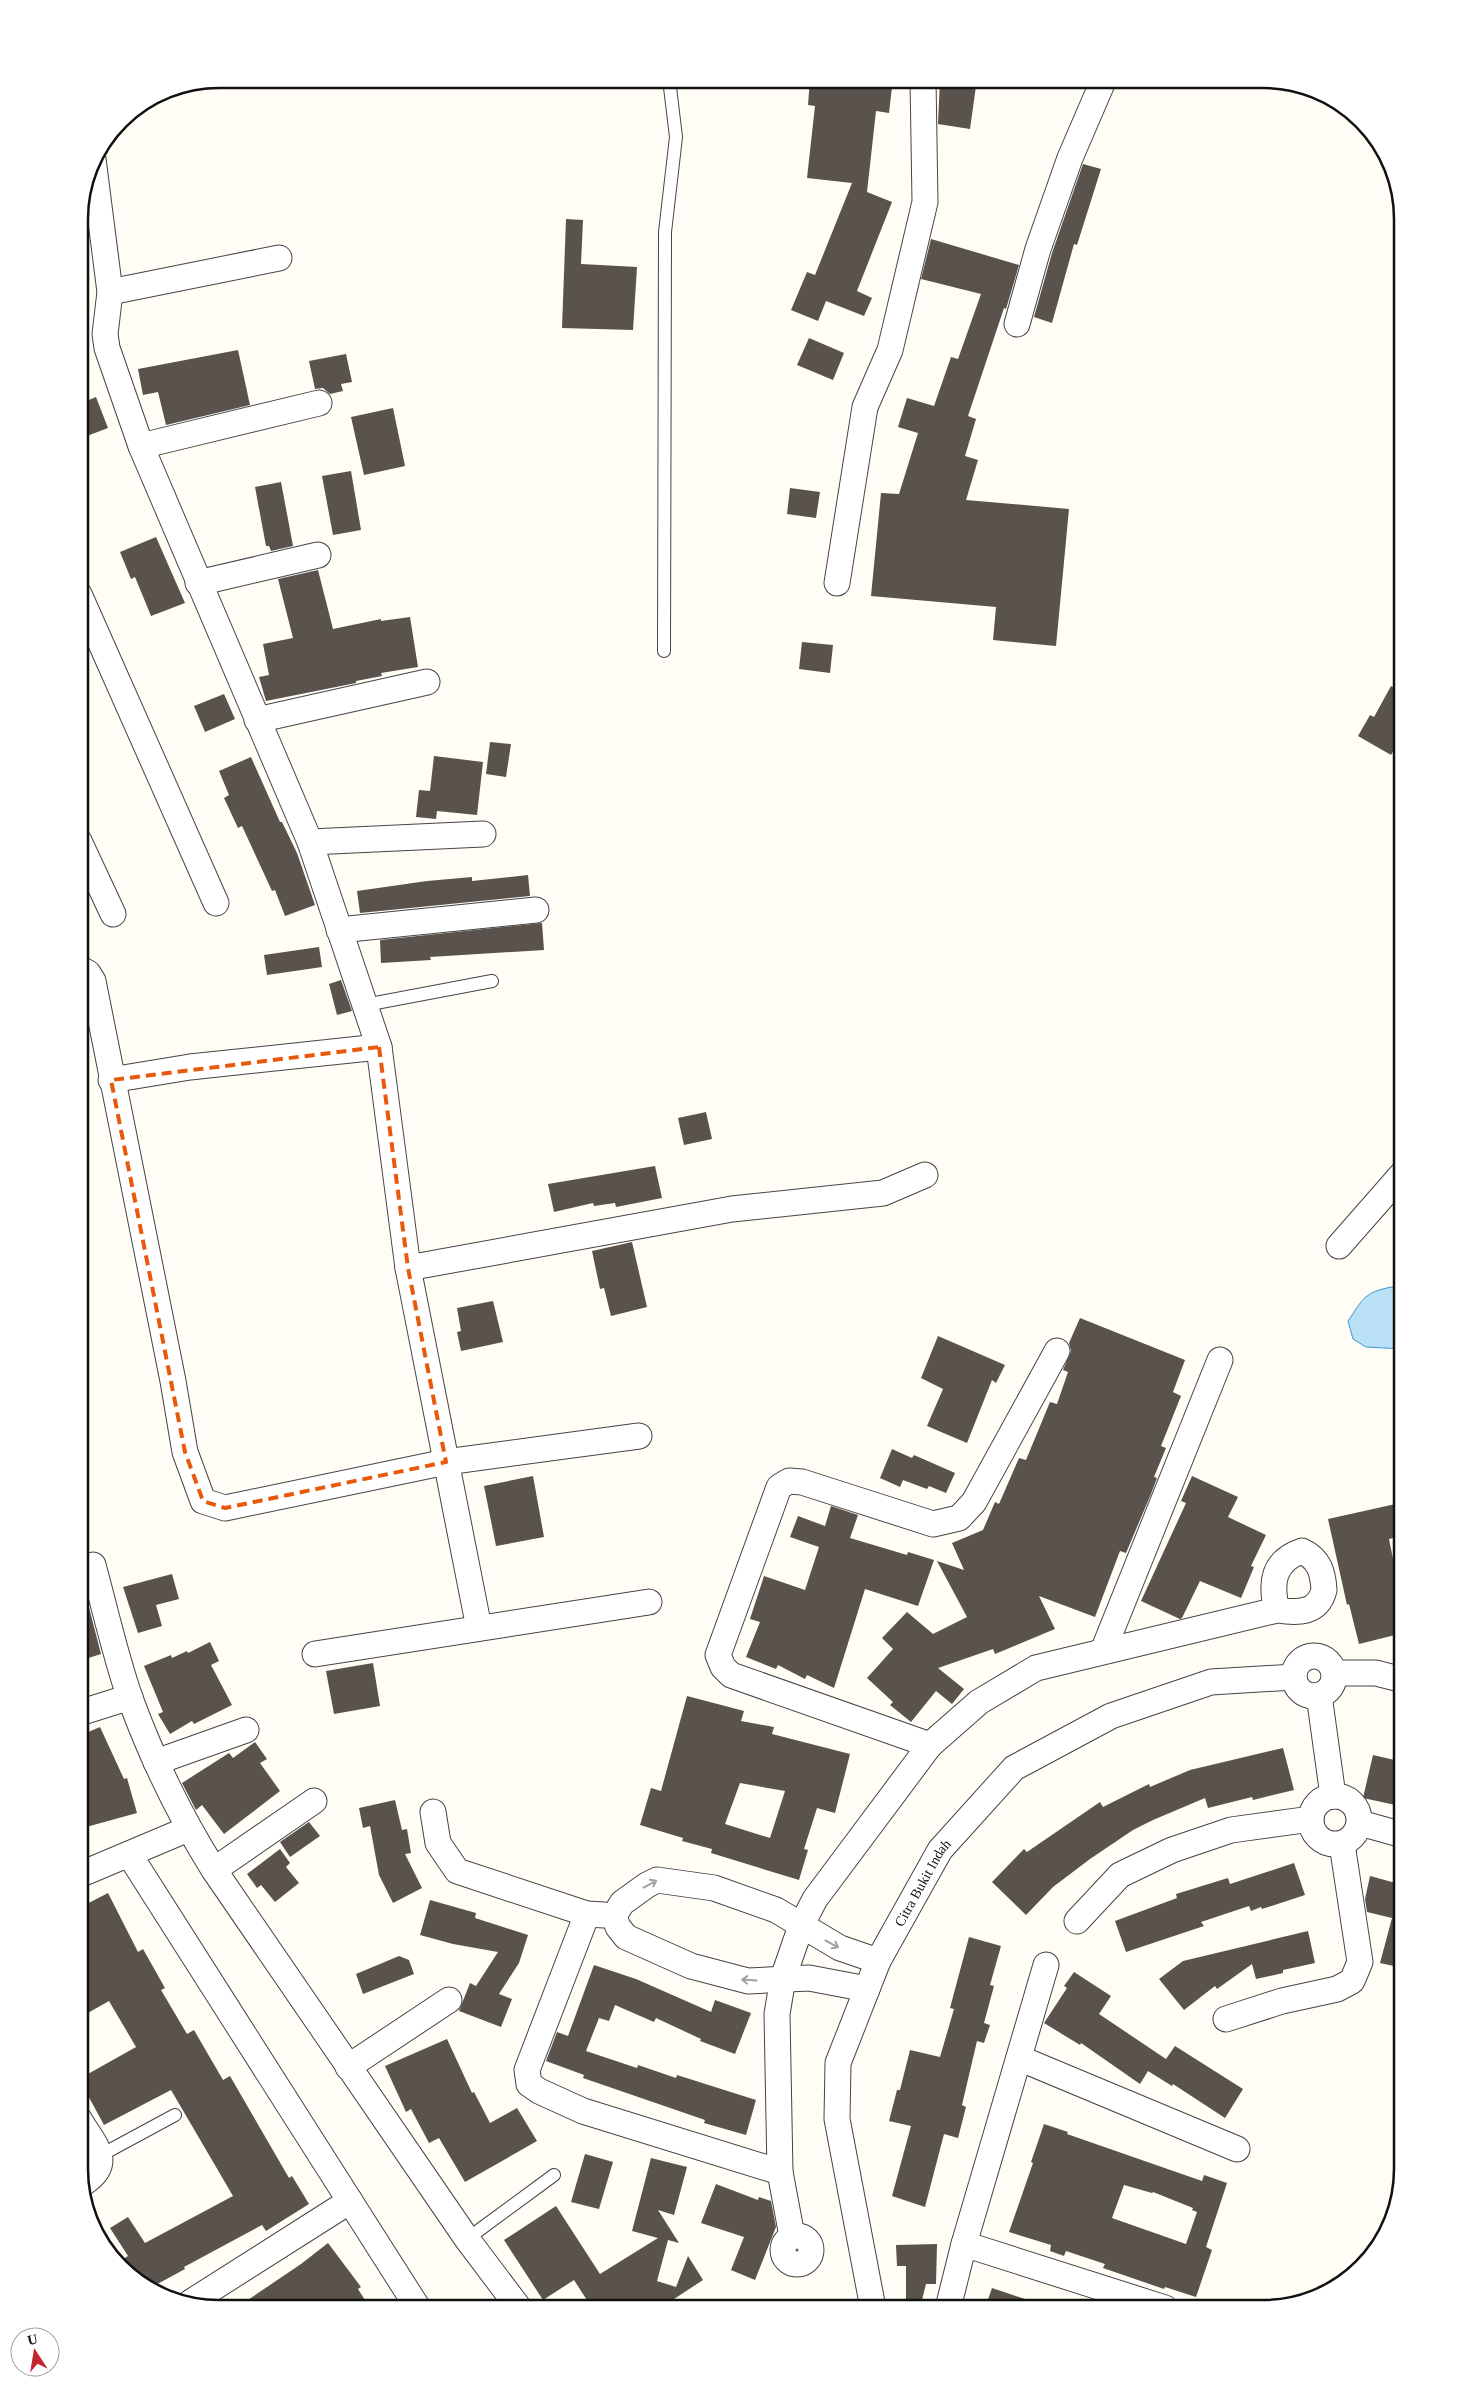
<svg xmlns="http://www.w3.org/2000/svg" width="1482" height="2387" viewBox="0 0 1482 2387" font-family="'Times New Roman',serif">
  <rect width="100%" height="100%" fill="#fffdf5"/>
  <!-- water -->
  <path fill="#b9e0f7" stroke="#3f96cf" d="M 1392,1287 L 1403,1290 L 1403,1349 L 1366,1347 L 1353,1339 L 1348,1321 C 1363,1299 1364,1292 1392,1287 Z"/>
  <!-- building -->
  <path fill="#5a524d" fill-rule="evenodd" d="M 810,79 L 890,79 L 890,87 L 892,87 L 889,113 L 876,111 L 867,192 L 892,202 L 857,291 L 872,298 L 864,316 L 826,301 L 818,321 L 791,310 L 807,272 L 815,275 L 852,183 L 807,178 L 815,106 L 808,105 Z
    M 940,79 L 977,79 L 970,129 L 938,124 Z
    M 1083,164 L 1101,169 L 1077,245 L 1074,244 L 1052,323 L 1034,317 L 1052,253 Z
    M 566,219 L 583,220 L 581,264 L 637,267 L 633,330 L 562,328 Z
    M 931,239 L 1019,265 L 1006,309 L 1004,308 L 968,416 L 976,419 L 965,456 L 978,460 L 966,500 L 1069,509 L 1056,646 L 993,640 L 996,607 L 871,596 L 881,493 L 899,494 L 918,433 L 898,427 L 907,398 L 934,406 L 951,357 L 958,359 L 981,294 L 921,279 Z
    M 809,338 L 844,353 L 833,380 L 797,365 Z
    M 238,350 L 250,405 L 166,425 L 158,392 L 143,395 L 138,369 Z
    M 346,354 L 352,382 L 341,384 L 343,391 L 330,394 L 323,388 L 315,389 L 309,361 Z
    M 96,397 L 108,428 L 79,439 L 79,404 Z
    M 393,408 L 405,466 L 364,475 L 351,417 Z
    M 351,471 L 361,530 L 333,535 L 322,476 Z
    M 281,482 L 293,546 L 271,551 L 269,546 L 266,546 L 255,487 Z
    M 790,488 L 820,492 L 816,518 L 787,514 Z
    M 156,537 L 185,603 L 151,616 L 135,577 L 131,579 L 120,552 Z
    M 318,570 L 333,629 L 381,619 L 381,621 L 410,617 L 418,667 L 381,673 L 382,676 L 356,681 L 356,683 L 266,701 L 259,677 L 269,675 L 263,644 L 293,638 L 278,579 Z
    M 802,642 L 833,645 L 830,673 L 799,669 Z
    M 1391,686 L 1403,692 L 1403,735 L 1391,755 L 1358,736 L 1370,715 L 1374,717 Z
    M 224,694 L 235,719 L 205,732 L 194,706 Z
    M 490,742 L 511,744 L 506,777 L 486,774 Z
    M 434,756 L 483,762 L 477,815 L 437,811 L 436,819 L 416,817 L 419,790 L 430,791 Z
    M 251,757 L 280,822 L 282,822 L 297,853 L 315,905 L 285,916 L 275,890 L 272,891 L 242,826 L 238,828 L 224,798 L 229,795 L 219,771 Z
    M 528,875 L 530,896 L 360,913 L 357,891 L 427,881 L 472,877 L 472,881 Z
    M 542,923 L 544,950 L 430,957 L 431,960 L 381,963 L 380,940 Z
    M 319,947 L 322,967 L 267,975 L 264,955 Z
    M 341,980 L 352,1011 L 337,1015 L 329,984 Z
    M 706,1112 L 712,1139 L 684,1145 L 678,1118 Z
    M 655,1166 L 662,1198 L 616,1207 L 615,1203 L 594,1206 L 593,1203 L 554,1212 L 548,1184 Z
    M 632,1242 L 647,1307 L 611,1316 L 604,1288 L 600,1289 L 592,1251 Z
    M 493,1301 L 503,1342 L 461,1351 L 457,1332 L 461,1331 L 457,1308 Z
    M 1080,1318 L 1185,1360 L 1173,1392 L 1181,1396 L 1161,1446 L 1166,1448 L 1154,1477 L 1157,1478 L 1151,1494 L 1126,1553 L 1120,1551 L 1095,1617 L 1039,1596 L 1055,1629 L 995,1654 L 993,1649 L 938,1668 L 964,1689 L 952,1704 L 936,1691 L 911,1722 L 890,1705 L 893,1702 L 867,1678 L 893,1649 L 882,1638 L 907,1612 L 933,1634 L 967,1617 L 937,1561 L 964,1570 L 952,1543 L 983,1530 L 995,1502 L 999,1504 L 1019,1458 L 1026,1460 L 1050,1402 L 1057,1404 L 1068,1372 L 1063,1370 L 1071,1351 L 1069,1343 Z
    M 938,1336 L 1005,1365 L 996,1383 L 992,1380 L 967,1443 L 927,1426 L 943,1389 L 921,1378 Z
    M 892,1449 L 912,1458 L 914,1455 L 955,1473 L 946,1493 L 929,1486 L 927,1489 L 903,1480 L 900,1487 L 880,1478 Z
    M 533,1476 L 544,1537 L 496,1546 L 484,1486 Z
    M 1192,1476 L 1238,1497 L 1228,1517 L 1266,1535 L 1251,1566 L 1254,1567 L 1241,1598 L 1200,1581 L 1182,1618 L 1180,1619 L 1141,1601 L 1186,1503 L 1181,1501 Z
    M 1400,1503 L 1403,1517 L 1403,1536 L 1389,1539 L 1403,1608 L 1403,1633 L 1359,1644 L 1349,1604 L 1347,1605 L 1328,1519 Z
    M 831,1506 L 858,1515 L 850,1538 L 907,1555 L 908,1552 L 934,1560 L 918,1606 L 865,1589 L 834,1688 L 807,1675 L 805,1679 L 778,1665 L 776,1669 L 746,1657 L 760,1622 L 750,1619 L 764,1576 L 805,1590 L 819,1547 L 790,1537 L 798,1516 L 825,1526 Z
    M 172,1574 L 179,1599 L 156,1605 L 162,1626 L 138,1633 L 123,1587 Z
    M 85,1592 L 101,1654 L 79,1661 L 79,1593 Z
    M 210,1642 L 219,1661 L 211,1665 L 232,1705 L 194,1724 L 192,1721 L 170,1734 L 158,1714 L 163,1712 L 144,1666 L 171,1655 L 172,1658 L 187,1651 L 188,1653 Z
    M 373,1663 L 380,1706 L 334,1714 L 326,1671 Z
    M 687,1696 L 744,1711 L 741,1721 L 774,1727 L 772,1734 L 850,1754 L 835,1813 L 817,1808 L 804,1849 L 808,1850 L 799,1880 L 711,1853 L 712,1849 L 682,1841 L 683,1838 L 640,1825 L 651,1788 L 661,1791 ZM 740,1783 L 785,1791 L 770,1838 L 725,1824 Z
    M 100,1727 L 124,1779 L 127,1778 L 137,1813 L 79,1829 L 79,1736 Z
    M 255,1742 L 267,1759 L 260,1763 L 280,1791 L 224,1834 L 202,1805 L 196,1810 L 182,1783 L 229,1753 L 233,1758 Z
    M 1283,1748 L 1294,1790 L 1253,1800 L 1252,1797 L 1208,1808 L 1205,1798 L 1153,1820 L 1133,1830 L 1090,1859 L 1053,1887 L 1026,1915 L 992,1882 L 1024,1849 L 1027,1852 L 1100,1802 L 1103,1807 L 1149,1784 L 1150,1787 L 1190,1770 Z
    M 1373,1755 L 1403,1762 L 1403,1789 L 1400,1806 L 1363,1798 Z
    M 395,1800 L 402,1830 L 407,1829 L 411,1853 L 405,1854 L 422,1888 L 393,1903 L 379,1875 L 370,1826 L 363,1828 L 359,1808 Z
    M 309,1822 L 320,1836 L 290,1857 L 280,1842 Z
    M 280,1849 L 290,1863 L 286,1867 L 299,1883 L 275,1902 L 261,1885 L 257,1888 L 247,1874 Z
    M 1294,1863 L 1305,1895 L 1262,1909 L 1261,1907 L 1251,1911 L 1249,1906 L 1201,1922 L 1204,1926 L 1126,1952 L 1115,1921 L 1177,1898 L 1176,1894 L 1228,1878 L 1230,1884 Z
    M 1370,1876 L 1403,1885 L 1403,1968 L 1380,1963 L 1392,1918 L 1367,1912 L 1365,1899 Z
    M 108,1893 L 138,1952 L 143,1949 L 165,1988 L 161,1990 L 187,2034 L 194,2030 L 223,2080 L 230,2076 L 289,2178 L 292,2176 L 309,2204 L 266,2231 L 262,2225 L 184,2267 L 185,2269 L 152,2287 L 141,2285 L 120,2261 L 128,2256 L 110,2228 L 128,2217 L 145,2243 L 233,2196 L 171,2090 L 104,2125 L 79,2079 L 136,2047 L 109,2001 L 79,2018 L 79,1908 Z
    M 430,1900 L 476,1913 L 475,1918 L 528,1935 L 519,1963 L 499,1994 L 512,1999 L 501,2027 L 459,2011 L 470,1983 L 476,1986 L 498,1952 L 453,1944 L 420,1935 Z
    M 1308,1931 L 1315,1963 L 1283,1970 L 1283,1973 L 1256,1979 L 1252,1964 L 1217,1989 L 1215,1986 L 1184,2010 L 1159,1979 L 1183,1961 Z
    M 969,1937 L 1001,1946 L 990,1985 L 994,1986 L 984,2023 L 990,2025 L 984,2043 L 977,2041 L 962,2105 L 966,2107 L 958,2138 L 944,2134 L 925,2207 L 892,2196 L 911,2126 L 889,2121 L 897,2090 L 900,2090 L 910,2050 L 940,2057 L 954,2009 L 950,2008 Z
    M 399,1956 L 409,1960 L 414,1974 L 363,1994 L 356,1974 Z
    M 594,1965 L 636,1979 L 711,2012 L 715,2000 L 751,2013 L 735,2054 L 700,2041 L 701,2039 L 656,2018 L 654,2022 L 615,2005 L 609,2021 L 599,2018 L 586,2051 L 637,2068 L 638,2065 L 676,2078 L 677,2075 L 756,2100 L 746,2135 L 704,2123 L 705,2120 L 583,2078 L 584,2075 L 546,2061 L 557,2032 L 568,2036 Z
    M 1074,1972 L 1111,1996 L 1099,2014 L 1166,2059 L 1175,2046 L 1243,2089 L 1225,2118 L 1173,2084 L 1172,2086 L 1148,2071 L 1140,2084 L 1081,2043 L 1080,2045 L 1044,2023 L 1067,1988 L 1064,1986 Z
    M 447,2039 L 472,2093 L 474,2092 L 490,2123 L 517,2108 L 537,2141 L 465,2182 L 439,2138 L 429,2143 L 411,2109 L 406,2112 L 385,2066 Z
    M 1044,2124 L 1068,2132 L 1067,2134 L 1202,2181 L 1204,2175 L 1227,2183 L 1206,2247 L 1212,2250 L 1196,2297 L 1165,2287 L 1164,2289 L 1103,2268 L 1105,2264 L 1066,2251 L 1064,2256 L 1050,2251 L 1051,2245 L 1009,2232 L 1033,2163 L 1031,2162 ZM 1124,2185 L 1152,2193 L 1153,2192 L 1193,2208 L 1192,2210 L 1197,2212 L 1186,2244 L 1112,2218 Z
    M 585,2154 L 613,2162 L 599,2209 L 571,2202 Z
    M 651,2158 L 687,2167 L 674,2215 L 658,2210 L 679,2243 L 668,2240 L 657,2281 L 676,2287 L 688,2256 L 703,2280 L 674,2299 L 680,2308 L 592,2308 L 574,2280 L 543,2300 L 504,2240 L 556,2206 L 600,2274 L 658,2238 L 632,2231 Z
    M 716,2184 L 758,2200 L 759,2197 L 771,2201 L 776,2227 L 755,2280 L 731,2270 L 744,2237 L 701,2223 Z
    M 328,2243 L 361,2287 L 358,2289 L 370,2308 L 236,2308 L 301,2264 Z
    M 937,2244 L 936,2284 L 926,2284 L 921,2304 L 906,2303 L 906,2266 L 897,2266 L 896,2245 Z
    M 992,2288 L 1043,2305 L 1043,2308 L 985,2308 Z"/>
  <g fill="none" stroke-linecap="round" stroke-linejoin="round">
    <defs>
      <path id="lane" d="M 664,651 L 665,232 L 676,137 L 669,79
        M 365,1005 L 492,981
        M 101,2155 L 175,2115
        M 467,2239 L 554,2175"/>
      <g id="street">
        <path d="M 93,159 L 110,292 L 105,334 L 107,348 L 141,446 L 310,842 L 379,1047 L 408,1268 L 479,1628"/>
        <path d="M 110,292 L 279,258"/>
        <path d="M 1017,324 L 1038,249 L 1070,158 L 1104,79"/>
        <path d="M 141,446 L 319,403"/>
        <path d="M 198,583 L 318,555"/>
        <path d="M 837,583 L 865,407 L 890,350 L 925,202 L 923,79"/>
        <path d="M 79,594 L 216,903"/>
        <path d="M 257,720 L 427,682"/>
        <path d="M 79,841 L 113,914"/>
        <path d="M 310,842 L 483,834"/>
        <path d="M 339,930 L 536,910"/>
        <path d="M 79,968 L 88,973 L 93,981 L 173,1381 L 185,1452 L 203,1501 L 225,1508 L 446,1462 L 639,1436"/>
        <path d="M 111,1080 L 190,1067 L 379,1047"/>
        <path d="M 1339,1246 L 1403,1173"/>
        <path d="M 408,1268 L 732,1209 L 883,1193 L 925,1175"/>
        <path d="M 93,1565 C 105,1609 115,1655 130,1698 C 152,1758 180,1816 214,1870 L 467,2239 L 519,2308"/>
        <path d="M 1103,1651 L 1220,1360"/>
        <path d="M 315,1654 L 649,1602"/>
        <circle cx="1314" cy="1676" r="20"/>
        <path d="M 1334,1673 L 1376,1673 L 1403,1680"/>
        <path d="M 1319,1695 L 1333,1796"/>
        <path d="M 79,1713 L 130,1697"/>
        <path d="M 930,1745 L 731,1675 L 723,1667 L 718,1655 L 779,1487 L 789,1481 L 802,1482 L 933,1524 L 959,1518 L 974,1502 L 1057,1351"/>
        <path d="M 156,1762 L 246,1730"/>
        <circle cx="1335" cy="1820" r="24"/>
        <path d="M 433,1812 L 438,1843 L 457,1871 L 587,1914 L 604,1915"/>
        <path d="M 1360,1823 L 1403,1835"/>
        <path d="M 129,1854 L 418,2308"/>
        <path d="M 214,1870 L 314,1801"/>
        <path d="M 79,1875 L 188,1829"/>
        <path d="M 587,1914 L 527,2070 L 529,2084 L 539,2091 L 583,2111 L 780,2172"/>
        <path d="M 1077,1921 L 1120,1875 L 1172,1850 L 1231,1830 L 1311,1819"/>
        <path d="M 867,1989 L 809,1978 L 748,1981 L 691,1966 L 626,1937 L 618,1927 L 614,1916 L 622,1903 L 647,1885 L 657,1880 L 714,1888 L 776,1910 L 840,1948 L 878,1961"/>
        <path d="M 1226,2019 L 1282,2001 L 1337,1989 L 1352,1981 L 1360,1962 L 1342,1844"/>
        <path d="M 1019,2058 L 1237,2149"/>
        <path d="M 348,2067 L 449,2000"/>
        <path d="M 79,2119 C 94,2145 116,2163 82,2184"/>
        <circle cx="797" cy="2250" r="14"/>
        <path d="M 792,2236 L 780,2172 L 777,2014 L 783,1978 L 801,1926 L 815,1899 L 930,1745 L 979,1702 L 1036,1668 L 1277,1610 C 1297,1613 1318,1614 1324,1590 C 1323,1572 1319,1559 1302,1551 C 1273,1561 1270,1583 1277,1610"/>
        <path d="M 964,2244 L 1165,2308"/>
        <path d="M 191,2302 L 350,2201"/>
        <path id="s1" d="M 873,2308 L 837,2119 L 838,2063 L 878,1961 L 940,1850 L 1014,1768 L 1111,1716 L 1211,1682 L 1294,1677"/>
        <path d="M 948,2308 L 964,2244 L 1046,1965"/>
      </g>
    </defs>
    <!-- lane casing -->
    <use href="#lane" stroke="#444" stroke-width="14"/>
    <!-- street casing -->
    <use href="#street" stroke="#444" stroke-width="27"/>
    <!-- lane -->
    <use href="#lane" stroke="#fff" stroke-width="12"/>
    <!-- street -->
    <use href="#street" stroke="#fff" stroke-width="25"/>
  </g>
  <!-- one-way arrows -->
  <defs><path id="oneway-shaft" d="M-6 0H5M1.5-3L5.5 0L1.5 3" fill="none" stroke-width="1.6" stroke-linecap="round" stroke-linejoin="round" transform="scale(1.25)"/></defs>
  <g stroke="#a0a0a0">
    <use href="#oneway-shaft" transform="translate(650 1884) rotate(-28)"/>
    <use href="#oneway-shaft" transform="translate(832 1944) rotate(29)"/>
    <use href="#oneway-shaft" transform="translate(749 1980) rotate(-176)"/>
  </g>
  <!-- marked area -->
  <path fill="none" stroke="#e8590c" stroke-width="4" stroke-dasharray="10 6" stroke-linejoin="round" d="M 379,1047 L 408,1268 L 446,1462 L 225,1508 L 203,1501 L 185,1452 L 111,1080 Z"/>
  <g text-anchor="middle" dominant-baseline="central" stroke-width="5" stroke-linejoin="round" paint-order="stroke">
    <!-- street labels -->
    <g font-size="14" fill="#111" stroke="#fff">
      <text stroke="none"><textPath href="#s1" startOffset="448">Citra Bukit Indah</textPath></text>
    </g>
  </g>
  <!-- crop -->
  <path d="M0 0H1482V2387H0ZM219 88H1263A131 131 0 0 1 1394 219V2169A131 131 0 0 1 1263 2300H219A131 131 0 0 1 88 2169V219A131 131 0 0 1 219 88Z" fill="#fff" fill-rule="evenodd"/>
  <path fill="none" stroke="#111" stroke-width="2.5" d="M219 88H1263A131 131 0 0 1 1394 219V2169A131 131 0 0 1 1263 2300H219A131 131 0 0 1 88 2169V219A131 131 0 0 1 219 88Z"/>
  <!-- north arrow -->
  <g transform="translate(35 2352) rotate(348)"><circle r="24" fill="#ffffff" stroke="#a0a0a0"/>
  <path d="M0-4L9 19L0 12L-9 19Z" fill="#c4262e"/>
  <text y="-8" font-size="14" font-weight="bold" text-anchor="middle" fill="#111111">U</text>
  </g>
</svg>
